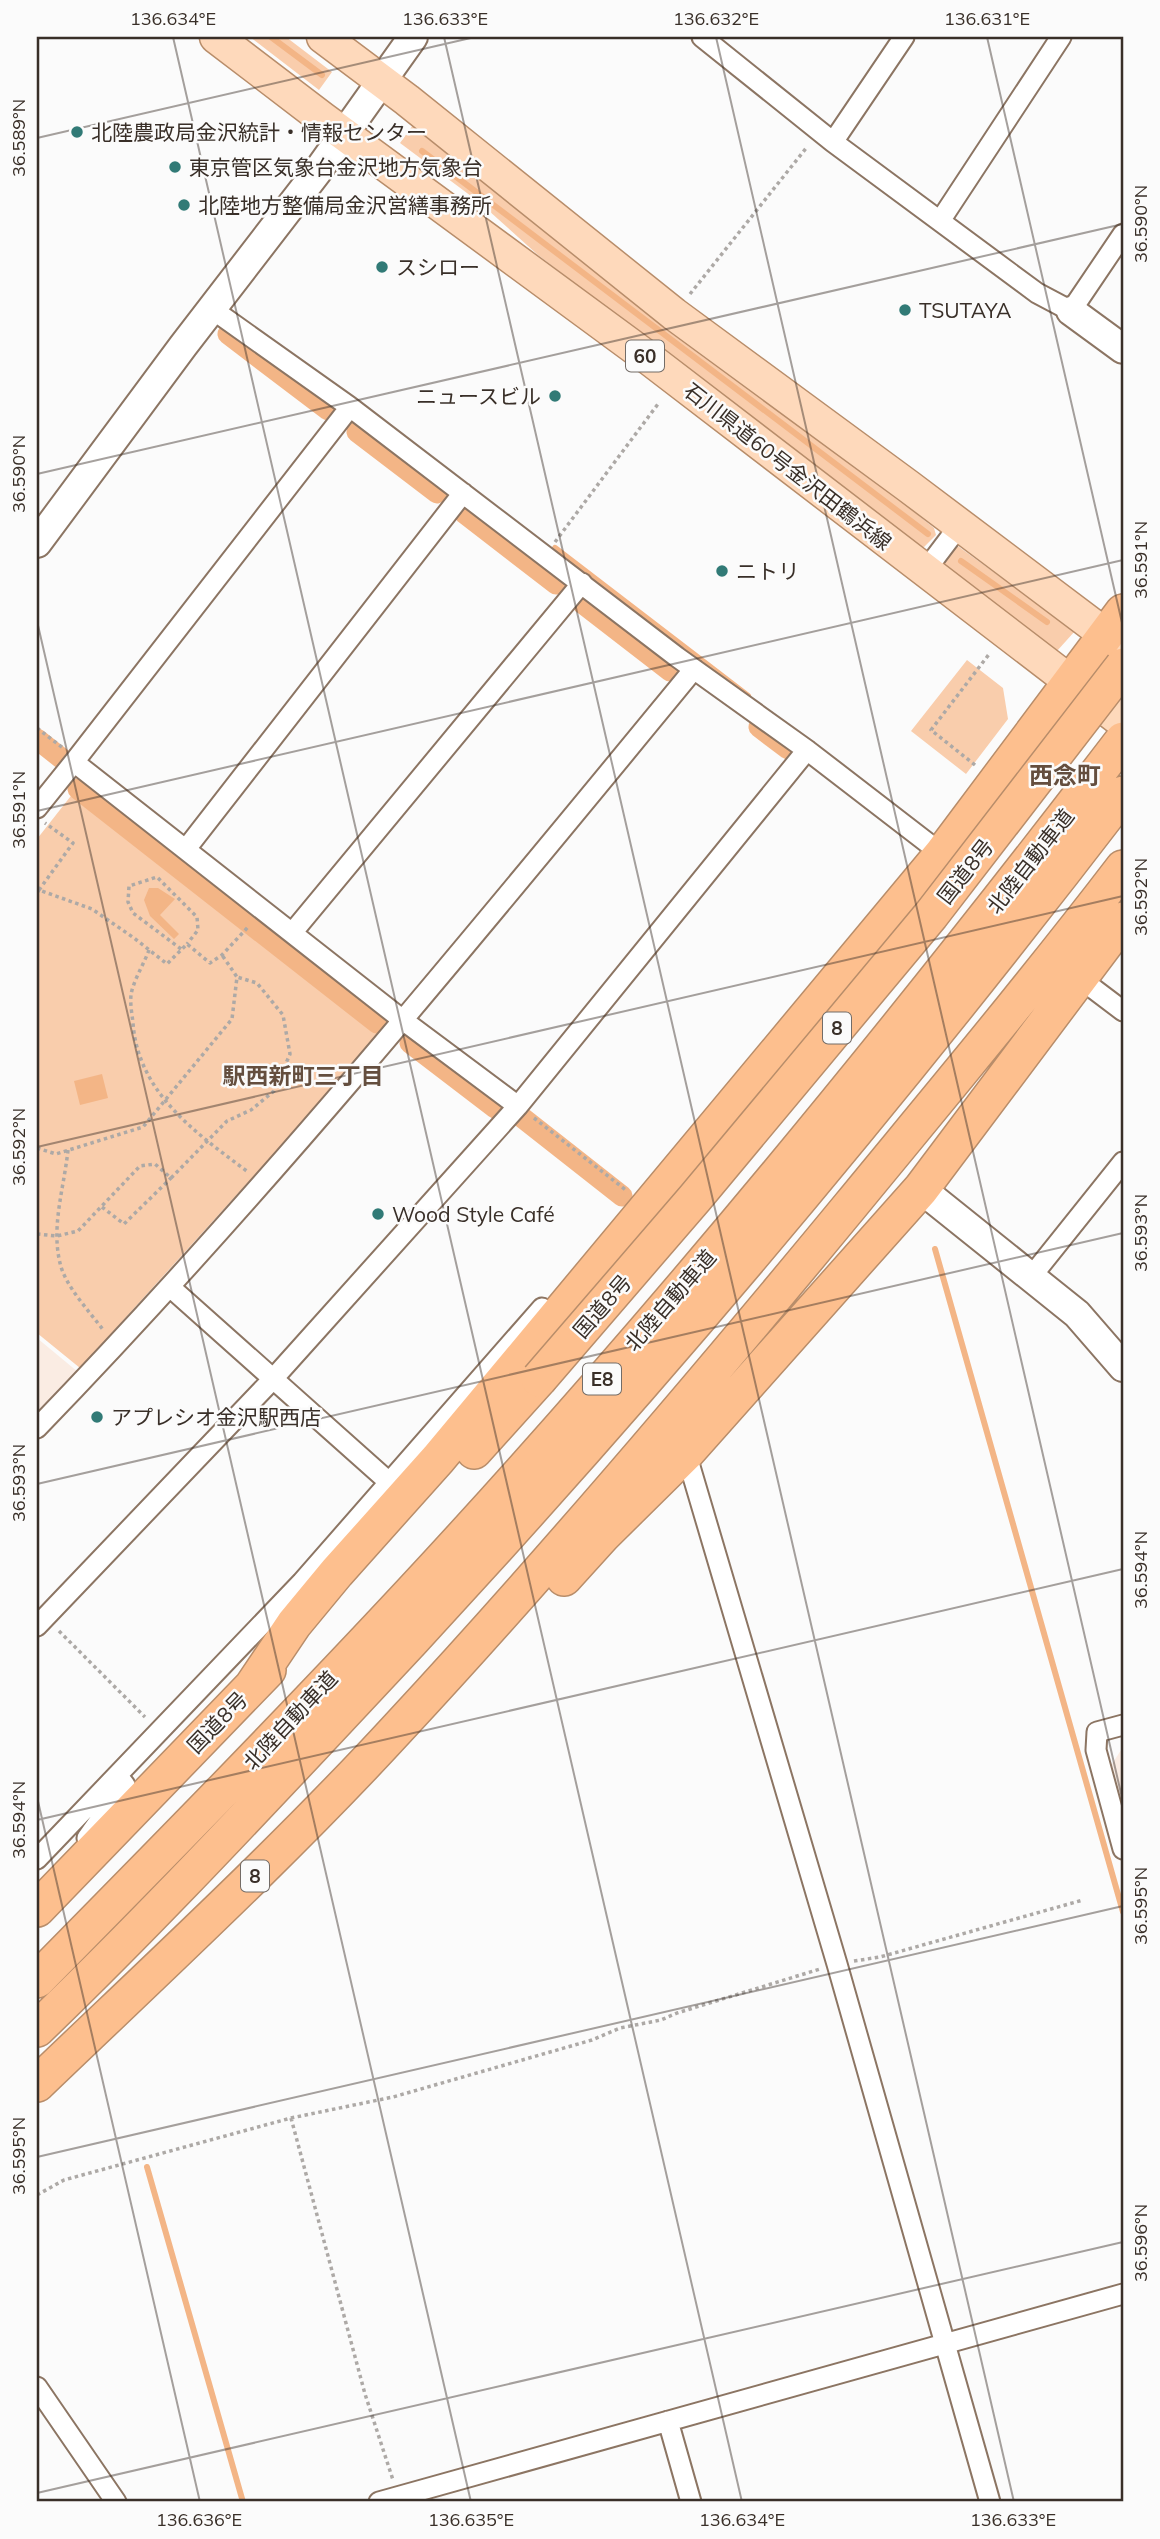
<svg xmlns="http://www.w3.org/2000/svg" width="1160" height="2539" viewBox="0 0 1160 2539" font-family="Mulish,'Noto Sans JP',sans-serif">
  <rect width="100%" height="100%" fill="#fbfbfb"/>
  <!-- built -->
  <path fill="#faece3" d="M 37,1338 L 78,1372 L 37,1415 Z
    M 1123,1747 L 1123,1806 L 1112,1764 Z"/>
  <!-- green -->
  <path fill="#f9cdac" d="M 250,37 L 286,37 L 332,72 L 319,90 Z
    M 413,125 L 872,478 L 934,528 L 936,535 L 924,547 L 917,546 L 538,255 L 479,202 L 400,143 Z
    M 955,544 L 1075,631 L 1057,651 L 943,563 Z
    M 967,660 L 1003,688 L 1008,719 L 966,774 L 911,731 Z
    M 74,792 L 383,1033 L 80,1368 L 37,1333 L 37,839 Z"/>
  <!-- water -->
  <path fill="#f3b586" d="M 149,888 L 158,888 L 175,899 L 160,915 L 179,934 L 174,939 L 150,916 L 144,900 Z
    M 102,1074 L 108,1098 L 80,1105 L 74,1081 Z"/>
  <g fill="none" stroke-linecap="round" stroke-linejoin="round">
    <!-- stream -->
    <path stroke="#f3b586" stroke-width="6" d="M 271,37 L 322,75
      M 422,151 L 928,534
      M 555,548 L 748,696
      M 961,561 L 1047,622
      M 935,1249 L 1123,1912
      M 147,2167 L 243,2502"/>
    <!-- canal -->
    <path stroke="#f3b586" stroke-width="21" d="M 228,334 L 328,410
      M 357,432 L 437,493
      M 464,513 L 556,584
      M 582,603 L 670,671
      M 759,727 L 788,749
      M 37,739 L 61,758
      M 78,789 L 377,1023
      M 410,1043 L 495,1108
      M 519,1115 L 622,1196"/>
    <defs>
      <path id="street" d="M 702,37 L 833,142 L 1037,293 L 1071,311 L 1123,234
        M 833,142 L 904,37
        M 940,221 L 1061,37
        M 212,309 L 350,407 L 677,657 L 807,750 L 942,854
        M 350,407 L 74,762 L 404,1021 L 518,1106
        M 925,571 L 959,526
        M 37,808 L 74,762
        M 186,849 L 463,493
        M 292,933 L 582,583
        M 1078,977 L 1123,1011
        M 1031,1277 L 1123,1162
        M 170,1287 L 390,1483
        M 37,1428 C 270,1187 481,928 694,669
        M 686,1453 L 837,1964 L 990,2502
        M 37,1626 L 272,1380 L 518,1106 L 807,750
        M 1123,1725 L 1097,1732 L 1096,1750 L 1123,1849
        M 87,1838 L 125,1785 L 118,1776
        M 37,1859 L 302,1582 L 542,1308
        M 37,2387 L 116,2502
        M 668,2421 L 691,2502
        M 379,2502 L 1123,2294"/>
      <path id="secondary" d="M 1071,311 L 1123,349
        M 37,543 L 183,346 L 317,172 L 413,37
        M 921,1189 L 1077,1314 L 1123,1367"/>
      <path id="primary" d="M 216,37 L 322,118 L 651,360 L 1123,722
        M 323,37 L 407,100 L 674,314 L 908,486 L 1123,648"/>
      <path id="highway" d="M 474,1451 L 539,1379
        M 564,1578 L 603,1535 L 686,1453 L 921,1189 L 1123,920
        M 253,1685 L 294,1624 L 337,1572 L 438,1459 L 942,854 L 1123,612
        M 37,1909 L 268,1670
        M 37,1980 C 163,1852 289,1724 411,1593 C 663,1322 898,1034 1123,740
        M 37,2029 C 136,1934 231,1833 325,1733 C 608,1434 873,1120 1123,794
        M 37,2084 C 159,1967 284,1852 399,1727 C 555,1559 704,1383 850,1206 C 942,1094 1035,983 1123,868"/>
    </defs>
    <!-- street casing -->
    <use href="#street" stroke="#8c7563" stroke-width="23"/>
    <!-- secondary casing -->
    <use href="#secondary" stroke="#8c7563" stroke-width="32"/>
    <!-- primary casing -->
    <use href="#primary" stroke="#b88d6a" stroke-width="35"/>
    <!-- highway casing -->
    <use href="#highway" stroke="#b88d6a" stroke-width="38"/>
    <!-- path -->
    <path stroke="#ada9a6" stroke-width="3.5" stroke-dasharray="3.5 3.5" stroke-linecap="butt" d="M 690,294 L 807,147
      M 555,542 L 658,404
      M 37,728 L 63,748
      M 975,765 L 931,730 L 990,653
      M 39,890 L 73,843 L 45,823
      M 37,893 L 39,890 L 92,909 L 134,938 L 167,964 L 187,944 L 210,963 L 222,955 L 249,926
      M 181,949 L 133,913 L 128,902 L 129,886 L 157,877 L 197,917 L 198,930 L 187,944
      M 149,950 C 144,964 133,981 131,995 C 130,1004 132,1014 133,1023 C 138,1093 196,1133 248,1172
      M 534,1118 L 627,1191
      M 37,1148 L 56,1154 L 143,1127 L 232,1019 L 237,977 L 222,955
      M 68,1150 C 64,1188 51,1226 60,1263 C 65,1286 90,1312 104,1331
      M 102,1207 L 124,1224 L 171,1178
      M 37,1234 L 57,1236 L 78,1231 L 140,1166 L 155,1164 L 171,1178 L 227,1121 L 251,1110 L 274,1091 L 290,1054 L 283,1015 L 257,983 L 237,977
      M 59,1631 L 145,1717
      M 854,1961 L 880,1957 L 1083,1900
      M 291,2118 L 365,2394 L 393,2480
      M 37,2195 L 64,2180 L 291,2118 L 393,2097 L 592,2040 L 620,2028 L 661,2020 L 677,2013 L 820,1969"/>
    <!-- street -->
    <use href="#street" stroke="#fff" stroke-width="19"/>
    <!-- secondary -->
    <use href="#secondary" stroke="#fff" stroke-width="28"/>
    <!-- primary -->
    <use href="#primary" stroke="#fed9bb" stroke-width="32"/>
    <!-- highway -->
    <use href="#highway" stroke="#fdbf8e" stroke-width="35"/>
    <defs>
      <path id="highway-bridge" d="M 539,1379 L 695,1198 L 931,915 L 1123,666"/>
    </defs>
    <!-- highway-bridge casing -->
    <use href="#highway-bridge" stroke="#b88d6a" stroke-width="38" stroke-linecap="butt"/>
    <!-- highway-bridge -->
    <use href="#highway-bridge" stroke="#fdbf8e" stroke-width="35"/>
  </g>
  <!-- ticks -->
  <path fill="none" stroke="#392f28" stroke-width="2" stroke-opacity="0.45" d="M 173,37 L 742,2502M 444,37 L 1014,2502M 716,37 L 1123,1802M 987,37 L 1123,627M 37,138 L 475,37M 37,474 L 1123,224M 37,621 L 471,2502M 37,811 L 1123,560M 37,1147 L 1123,896M 37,1484 L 1123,1233M 37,1797 L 200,2502M 37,1820 L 1123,1569M 37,2157 L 1123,1906M 37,2493 L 1123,2242"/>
  <!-- markers -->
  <g fill="#317a76" stroke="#fbfbfb" stroke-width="2.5">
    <circle cx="77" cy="132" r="7"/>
    <circle cx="175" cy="167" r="7"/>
    <circle cx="184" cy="205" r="7"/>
    <circle cx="382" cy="267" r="7"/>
    <circle cx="905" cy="310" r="7"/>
    <circle cx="555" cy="396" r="7"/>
    <circle cx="722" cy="571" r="7"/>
    <circle cx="378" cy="1214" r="7"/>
    <circle cx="97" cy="1417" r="7"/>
  </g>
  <g text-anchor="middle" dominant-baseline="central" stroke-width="5" stroke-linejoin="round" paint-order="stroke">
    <!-- shield labels -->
    <g fill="#fbfbfb" stroke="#736c67" stroke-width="2">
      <rect x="626" y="340.5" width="38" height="31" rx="5"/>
      <rect x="823" y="1012.5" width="28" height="31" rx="5"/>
      <rect x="583" y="1363.5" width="38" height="31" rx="5"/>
      <rect x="241" y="1860.5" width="28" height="31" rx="5"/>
    </g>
    <g font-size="19" font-weight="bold" fill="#392f28">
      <text x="645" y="356">60</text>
      <text x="837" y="1028">8</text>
      <text x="602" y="1379">E8</text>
      <text x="255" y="1876">8</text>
    </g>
    <!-- poi labels -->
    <g font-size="21" fill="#392f28" stroke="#fbfbfb" text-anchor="start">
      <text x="91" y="132">北陸農政局金沢統計・情報センター</text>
      <text x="189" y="167">東京管区気象台金沢地方気象台</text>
      <text x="198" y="205">北陸地方整備局金沢営繕事務所</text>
      <text x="396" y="267">スシロー</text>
      <text x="919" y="310">TSUTAYA</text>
      <text x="541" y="396" text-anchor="end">ニュースビル</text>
      <text x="736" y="571">ニトリ</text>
      <text x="392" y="1214">Wood Style Café</text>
      <text x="111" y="1417">アプレシオ金沢駅西店</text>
    </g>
    <!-- street labels -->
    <g font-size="21" fill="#392f28" stroke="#fbfbfb">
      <text transform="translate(788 466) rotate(38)">石川県道60号金沢田鶴浜線</text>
      <text transform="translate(1030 861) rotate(-52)">北陸自動車道</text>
      <text transform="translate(965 871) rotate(-52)">国道8号</text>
      <text transform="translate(670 1300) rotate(-49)">北陸自動車道</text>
      <text transform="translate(602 1306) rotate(-49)">国道8号</text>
      <text transform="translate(290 1720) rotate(-47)">北陸自動車道</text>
      <text transform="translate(217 1722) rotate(-46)">国道8号</text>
    </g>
    <!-- neighbourhood labels -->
    <g font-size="23" font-weight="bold" fill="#644e3e" stroke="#fbfbfb">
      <text x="303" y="1075">駅西新町三丁目</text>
    </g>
    <!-- quarter labels -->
    <g font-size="24" font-weight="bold" fill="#644e3e" stroke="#fbfbfb">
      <text x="1065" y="775">西念町</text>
    </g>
  </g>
  <!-- border -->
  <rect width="1160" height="2539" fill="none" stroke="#fbfbfb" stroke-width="77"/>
  <rect x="38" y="38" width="1084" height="2462" fill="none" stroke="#392f28" stroke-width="2.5"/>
  <g font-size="18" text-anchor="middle" fill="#392f28">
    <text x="173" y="25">136.634°E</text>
    <text x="445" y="25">136.633°E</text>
    <text x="716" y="25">136.632°E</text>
    <text x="987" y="25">136.631°E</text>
    <text transform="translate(19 138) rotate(-90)" y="6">36.589°N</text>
    <text transform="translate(1141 224) rotate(-90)" y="6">36.590°N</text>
    <text transform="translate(19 474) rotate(-90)" y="6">36.590°N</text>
    <text transform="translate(1141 560) rotate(-90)" y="6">36.591°N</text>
    <text transform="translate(19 810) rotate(-90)" y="6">36.591°N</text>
    <text transform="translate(1141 897) rotate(-90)" y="6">36.592°N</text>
    <text transform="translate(19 1147) rotate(-90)" y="6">36.592°N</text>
    <text transform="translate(1141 1233) rotate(-90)" y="6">36.593°N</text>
    <text transform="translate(19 1483) rotate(-90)" y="6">36.593°N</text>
    <text transform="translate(1141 1570) rotate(-90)" y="6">36.594°N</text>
    <text transform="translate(19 1820) rotate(-90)" y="6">36.594°N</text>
    <text transform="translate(1141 1906) rotate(-90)" y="6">36.595°N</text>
    <text transform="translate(19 2156) rotate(-90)" y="6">36.595°N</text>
    <text transform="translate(1141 2243) rotate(-90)" y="6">36.596°N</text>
    <text x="199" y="2526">136.636°E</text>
    <text x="471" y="2526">136.635°E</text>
    <text x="742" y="2526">136.634°E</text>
    <text x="1013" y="2526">136.633°E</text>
  </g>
</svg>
